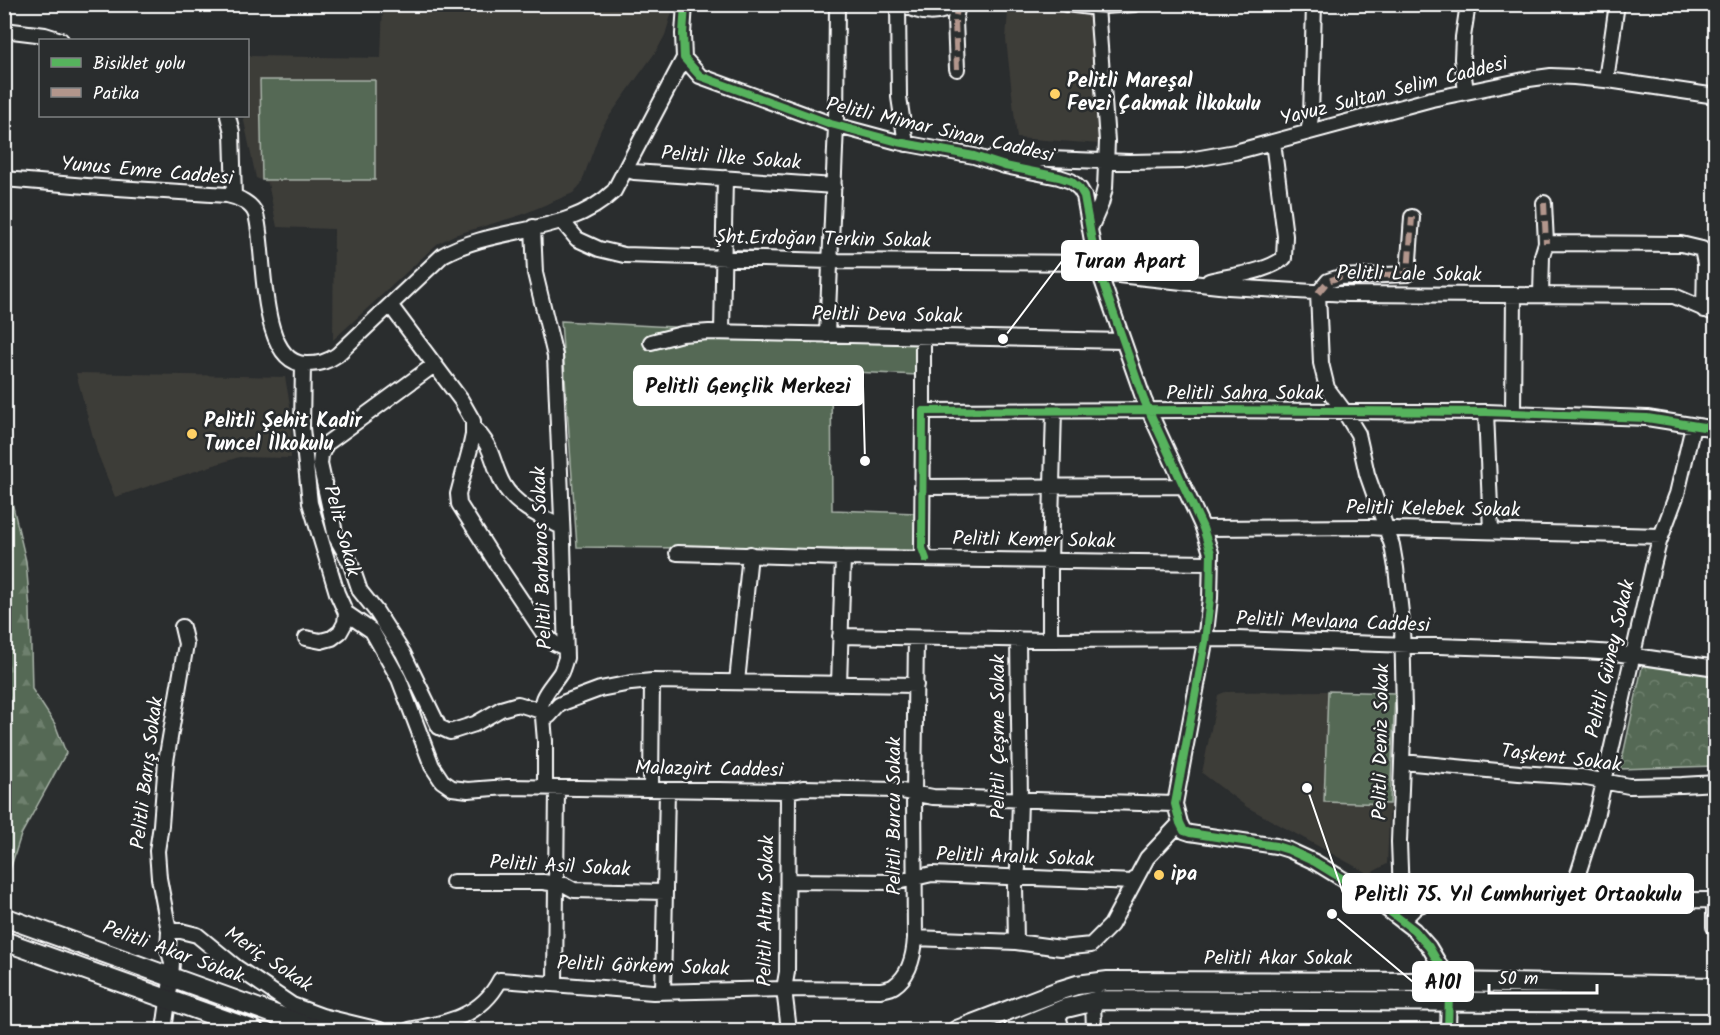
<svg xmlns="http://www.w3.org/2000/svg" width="1720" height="1035" viewBox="0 0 1720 1035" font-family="Kalam,sans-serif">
  <defs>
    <pattern id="forest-firs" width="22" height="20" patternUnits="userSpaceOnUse" patternTransform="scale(1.5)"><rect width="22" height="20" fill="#556954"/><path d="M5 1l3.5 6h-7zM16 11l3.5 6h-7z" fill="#6e806e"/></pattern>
    <pattern id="park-crowns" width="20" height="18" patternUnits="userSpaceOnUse" patternTransform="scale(1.5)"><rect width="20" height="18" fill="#556954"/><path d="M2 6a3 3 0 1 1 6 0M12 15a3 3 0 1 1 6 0" fill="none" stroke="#6e806e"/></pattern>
  </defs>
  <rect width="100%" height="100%" fill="#2a2d2e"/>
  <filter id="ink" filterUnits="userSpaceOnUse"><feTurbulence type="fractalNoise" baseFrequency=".0167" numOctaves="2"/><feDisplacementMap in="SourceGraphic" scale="12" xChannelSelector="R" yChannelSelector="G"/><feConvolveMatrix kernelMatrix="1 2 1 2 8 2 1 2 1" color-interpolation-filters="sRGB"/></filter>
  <g filter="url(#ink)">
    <!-- built -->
    <path fill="#3e3d39" d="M 1006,4 L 1091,9 L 1101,144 L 1017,138 L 1006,39 L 1008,11 L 1006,9 Z
      M 383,5 L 674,5 L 665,35 L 657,50 L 608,118 L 601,129 L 581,184 L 573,193 L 521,215 L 454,235 L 437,244 L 333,340 L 334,229 L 277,227 L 268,183 L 256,178 L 243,116 L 248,116 L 248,56 L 381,58 Z
      M 76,373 L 285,377 L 292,416 L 291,458 L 239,457 L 115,497 L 97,452 Z
      M 1328,691 L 1395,693 L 1387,864 L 1369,874 L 1247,807 L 1202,773 L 1218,695 L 1225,692 Z"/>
    <!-- grass -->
    <path fill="#556954" stroke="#aab4aa" stroke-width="1.5" d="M 260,80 L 375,80 L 375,180 L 262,180 Z
      M 561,321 L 919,340 L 918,375 L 831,371 L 832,510 L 916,513 L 919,550 L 577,547 Z
      M 1328,691 L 1395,693 L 1390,804 L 1324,802 Z"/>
    <!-- forest -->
    <path fill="url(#forest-firs)" stroke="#aab4aa" stroke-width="1.5" d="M 5,473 L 26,561 L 30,609 L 32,689 L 55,724 L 66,753 L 21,835 L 5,885 Z"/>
    <!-- park -->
    <path fill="url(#park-crowns)" stroke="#aab4aa" stroke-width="1.5" d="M 1643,663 L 1715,676 L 1715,766 L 1620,769 Z"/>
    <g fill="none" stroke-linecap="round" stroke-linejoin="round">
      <defs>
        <path id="minor" d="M 685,4 L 683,34 L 684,58 L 700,76 L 831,124 L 898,142 L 974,156 L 1005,166 L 1059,177 L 1071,181 L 1080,189 L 1084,196 L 1096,263 L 1144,400 L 1203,528 L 1211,553 L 1210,598 L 1205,642 L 1175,804 L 1180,823 L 1184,831 L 1190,833 L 1276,846 L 1289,850 L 1315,862 L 1367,894 L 1414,930 L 1429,947 L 1444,972 L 1449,992 L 1448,1030
          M 898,4 L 899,97 L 906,144
          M 905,4 C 919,15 941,16 955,4
          M 1066,4 L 1090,7 L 1135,4
          M 4,30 L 45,35 L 61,40
          M 957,69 L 955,20 L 958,4
          M 1606,80 L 1617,4
          M 1466,92 L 1462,59 L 1463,37 L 1468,4
          M 228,116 L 232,132 L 234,196
          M 1308,132 L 1311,117 L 1314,4
          M 994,157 L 1129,162 L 1183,161 L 1235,152 L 1432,99 L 1529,79 L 1551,76 L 1574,77 L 1615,81 L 1716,96
          M 626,169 L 634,172 L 834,186
          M 4,179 L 86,186 L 227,195 C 238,197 253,204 256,215 C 266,247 257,366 307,364 C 319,364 327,362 337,355 L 443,255 C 497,225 568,236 614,191 L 684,58
          M 1544,203 L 1546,243
          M 562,221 L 577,239 L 599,249 L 624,255 L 830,261 L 1096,263
          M 533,227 L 535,273 L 555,356 L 563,542 L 566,658 C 564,663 563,668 561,672 C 552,687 536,698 543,717 L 549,716 L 559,705 L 565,702 L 600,689 L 631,683 L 652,681 L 916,685
          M 1090,229 L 1101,204 L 1105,188 L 1107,141 L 1097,7
          M 1100,273 L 1228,287 L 1347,294 L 1674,296 L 1716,314
          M 1209,281 C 1232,275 1265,273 1284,258 L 1285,236 L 1273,142
          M 1541,295 L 1542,256 L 1546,243 L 1681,244 L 1702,249 L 1705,264 L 1704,310
          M 390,305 L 461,400 L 473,421 L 473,435 L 470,449 L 458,494 L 459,504 L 495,561 L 544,634 L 554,643 L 565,648
          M 722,332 L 725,178
          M 827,335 L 836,126 L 837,4
          M 651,342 L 682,334 L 709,332 L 1123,341
          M 303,364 L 302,428 L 310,503 L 337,593 L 346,613 L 345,623 L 340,632 L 332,638 L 321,641 L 306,638
          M 434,365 L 326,444 L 321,455 L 320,464 L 336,537 L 350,562 L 360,591 L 376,611 L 403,653 L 439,727 L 450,732 L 475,724 L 501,709 L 518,704 L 541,711
          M 923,411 L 923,337
          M 1486,412 L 1491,531
          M 1513,413 L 1514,295
          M 473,427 C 494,447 491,461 503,484 C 515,506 541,517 562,527
          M 922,487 L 1182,486
          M 1203,528 L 1371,527 L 1397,529 L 1661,536
          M 677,553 L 843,558 L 1211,563
          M 926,559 L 922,548 L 923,411 L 1192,410 L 1486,412 L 1647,418 L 1716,429
          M 346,613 L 372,631 L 399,679 L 432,766 L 442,781 L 452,788 L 468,790 L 507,787 L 788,791 L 803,788 L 896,790 L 933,797 L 1175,804
          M 840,636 L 1050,640 L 1236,639 L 1584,651 L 1615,653 L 1716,668
          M 1050,640 L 1050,561 L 1054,410
          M 737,682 L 750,554
          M 839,684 L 843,558
          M 543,717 L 545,741 L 545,788
          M 1403,762 L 1519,773 L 1581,777 L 1629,786 L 1682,785 L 1716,783
          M 651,789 L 652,681
          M 788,791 L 787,972 L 784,989 L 789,1030
          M 788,881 L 897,882 L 932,874 L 1134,882
          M 453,882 L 543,882 L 565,885 L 574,890 L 665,892
          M 1714,900 L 1714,927
          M 1569,902 L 1596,817 L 1653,566 L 1659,542 L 1677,494 L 1693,426
          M 1402,921 L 1399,842 L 1404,710 L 1402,622 L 1396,568 L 1392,545 L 1367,474 L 1358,434 L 1344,411 L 1327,388 L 1321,363 L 1318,293 L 1328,281 L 1340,277 L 1408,274 L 1412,217
          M 1402,921 L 1417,906 L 1430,901 L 1716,900
          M 169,931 L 181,931 L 197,935 L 236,967 L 292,1005 L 322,1016 L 380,1030
          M 915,938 L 1016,942 L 1061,948 L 1091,945 L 1111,925 L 1147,858 L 1180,823
          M 1016,942 L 1015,886 L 1018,868 L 1020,800 L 1018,639
          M 555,983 L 557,788
          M 663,991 L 667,790
          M 1093,1001 L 1094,1030
          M 1057,1012 L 1062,1030
          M 164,1030 L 171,980 L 172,962 L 168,949 L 169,931 L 159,878 L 157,851 L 161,825 L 166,761 L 186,644 L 182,627
          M 409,1030 C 446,1023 481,1017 500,980 L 653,992 L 784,989 L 880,990 C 884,989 890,989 894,986 C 909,976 914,955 915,938 L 914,794 L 916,638"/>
        <path id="major" d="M 4,917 L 310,1027 L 326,1030
          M 4,941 L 254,1030
          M 957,1030 L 1061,990 L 1077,985 L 1108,981 L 1447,982 L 1716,987
          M 1013,1030 L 1066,1008 L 1099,1000 L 1716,1003"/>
      </defs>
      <!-- minor casing -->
      <use href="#minor" stroke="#fff" stroke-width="18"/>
      <!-- major casing -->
      <use href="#major" stroke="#fff" stroke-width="22"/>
      <!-- minor -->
      <use href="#minor" stroke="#2a2d2e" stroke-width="14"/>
      <!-- major -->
      <use href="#major" stroke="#2a2d2e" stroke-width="18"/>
      <!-- quiet -->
      <path stroke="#b2968c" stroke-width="6" stroke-dasharray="12 6" stroke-linecap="butt" d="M 957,69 L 955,20 L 958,4
        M 1544,203 L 1546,243
        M 1318,293 L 1328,281 L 1340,277 L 1408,274 L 1412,217"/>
      <defs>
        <path id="cycleway" d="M 685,4 L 683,34 L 684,58 L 700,76 L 831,124 L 898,142 L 974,156 L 1005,166 L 1059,177 L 1071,181 L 1080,189 L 1084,196 L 1096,263 L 1144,400 L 1203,528 L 1211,553 L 1210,598 L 1205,642 L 1175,804 L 1180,823 L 1184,831 L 1190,833 L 1276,846 L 1289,850 L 1315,862 L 1367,894 L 1414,930 L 1429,947 L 1444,972 L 1449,992 L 1448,1030
          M 926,559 L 922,548 L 923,411 L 1192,410 L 1486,412 L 1647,418 L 1716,429"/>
      </defs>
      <!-- cycleway casing -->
      <use href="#cycleway" stroke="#2a2d2e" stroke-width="11"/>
      <!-- cycleway -->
      <use href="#cycleway" stroke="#56b35d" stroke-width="8"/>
    </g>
  </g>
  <!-- markers -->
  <g fill="#ffd166" stroke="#2a2d2e" stroke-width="2">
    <circle cx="1055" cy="94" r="6"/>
    <circle cx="192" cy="434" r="6"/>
    <circle cx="1159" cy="875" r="6"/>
  </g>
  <g text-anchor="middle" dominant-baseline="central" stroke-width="5" stroke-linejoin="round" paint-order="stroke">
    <!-- poi labels -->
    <g font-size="20" font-weight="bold" fill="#fff" stroke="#2a2d2e" text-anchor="start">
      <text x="1067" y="82">Pelitli Mareşal<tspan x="1067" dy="23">Fevzi Çakmak İlkokulu</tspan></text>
      <text x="204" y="422">Pelitli Şehit Kadir<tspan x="204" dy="23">Tuncel İlkokulu</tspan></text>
      <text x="1171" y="875">ipa</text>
    </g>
    <!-- street labels -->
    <g font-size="20" fill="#fff" stroke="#2a2d2e">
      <text transform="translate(1394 92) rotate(-14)">Yavuz Sultan Selim Caddesi</text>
      <text transform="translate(940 131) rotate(13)">Pelitli Mimar Sinan Caddesi</text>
      <text transform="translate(731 159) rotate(4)">Pelitli İlke Sokak</text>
      <text transform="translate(147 172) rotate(5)">Yunus Emre Caddesi</text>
      <text transform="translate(823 240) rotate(1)">Şht.Erdoğan Terkin Sokak</text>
      <text transform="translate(1409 275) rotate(1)">Pelitli Lale Sokak</text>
      <text transform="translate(887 316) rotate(1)">Pelitli Deva Sokak</text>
      <text x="1245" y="394">Pelitli Sahra Sokak</text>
      <text transform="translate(1433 510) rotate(1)">Pelitli Kelebek Sokak</text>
      <text transform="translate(341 531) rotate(75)">Pelit Sokak</text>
      <text transform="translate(1034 541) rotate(1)">Pelitli Kemer Sokak</text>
      <text transform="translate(543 558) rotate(-92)">Pelitli Barbaros Sokak</text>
      <text transform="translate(1333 623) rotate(2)">Pelitli Mevlana Caddesi</text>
      <text transform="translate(1611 659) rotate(-77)">Pelitli Güney Sokak</text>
      <text transform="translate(999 737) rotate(-90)">Pelitli Çeşme Sokak</text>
      <text transform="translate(1382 742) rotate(-89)">Pelitli Deniz Sokak</text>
      <text transform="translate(1561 759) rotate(7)">Taşkent Sokak</text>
      <text transform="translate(709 770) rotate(1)">Malazgirt Caddesi</text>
      <text transform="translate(148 773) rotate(-83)">Pelitli Barış Sokak</text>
      <text transform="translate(895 816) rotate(-90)">Pelitli Burcu Sokak</text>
      <text transform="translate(1015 858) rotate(2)">Pelitli Aralık Sokak</text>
      <text transform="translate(560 867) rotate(3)">Pelitli Asil Sokak</text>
      <text transform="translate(767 911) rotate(-89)">Pelitli Altın Sokak</text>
      <text transform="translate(173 953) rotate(20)">Pelitli Akar Sokak</text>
      <text x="1278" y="959">Pelitli Akar Sokak</text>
      <text transform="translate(268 960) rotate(34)">Meriç Sokak</text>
      <text transform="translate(643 967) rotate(2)">Pelitli Görkem Sokak</text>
    </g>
  </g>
  <!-- callouts -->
  <path fill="none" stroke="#fff" stroke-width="2" d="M1003 339L1062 261M865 461L863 386M1307 788L1343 893M1332 914L1413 982"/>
  <g fill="#fff" stroke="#2a2d2e" stroke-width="2">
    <circle cx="1003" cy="339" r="6"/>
    <circle cx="865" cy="461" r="6"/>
    <circle cx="1307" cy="788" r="6"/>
    <circle cx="1332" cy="914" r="6"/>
  </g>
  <g fill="#fff" stroke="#fff" stroke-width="2">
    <rect x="1062" y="241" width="136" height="39" rx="6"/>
    <rect x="634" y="366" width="229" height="39" rx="6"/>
    <rect x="1343" y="874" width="350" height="39" rx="6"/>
    <rect x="1413" y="962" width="60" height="39" rx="6"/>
  </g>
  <g font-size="21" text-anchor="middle" font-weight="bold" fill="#111">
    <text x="1130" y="268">Turan Apart</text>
    <text x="748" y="393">Pelitli Gençlik Merkezi</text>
    <text x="1518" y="901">Pelitli 75. Yıl Cumhuriyet Ortaokulu</text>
    <text x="1443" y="989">A101</text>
  </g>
  <!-- margin -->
  <rect width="1720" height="1035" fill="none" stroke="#2a2d2e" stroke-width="24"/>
  <rect x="12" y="12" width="1696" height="1011" fill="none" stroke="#fff" stroke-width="2" filter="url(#ink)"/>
  <!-- legend -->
  <rect x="39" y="39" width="210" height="78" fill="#2a2d2e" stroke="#7f8182" stroke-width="1.5"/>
  <rect x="51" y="58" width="30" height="9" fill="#56b35d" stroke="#7f8182" stroke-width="1.5"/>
  <text x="93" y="69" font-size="18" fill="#ffffff">Bisiklet yolu</text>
  <rect x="51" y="88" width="30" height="9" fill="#b2968c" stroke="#7f8182" stroke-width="1.5"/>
  <text x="93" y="99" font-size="18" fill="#ffffff">Patika</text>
  <!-- scale -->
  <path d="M1489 984v9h108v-9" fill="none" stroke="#ffffff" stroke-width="3"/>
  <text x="1498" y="984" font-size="18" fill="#ffffff" stroke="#2a2d2e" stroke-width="4.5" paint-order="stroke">50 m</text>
</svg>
